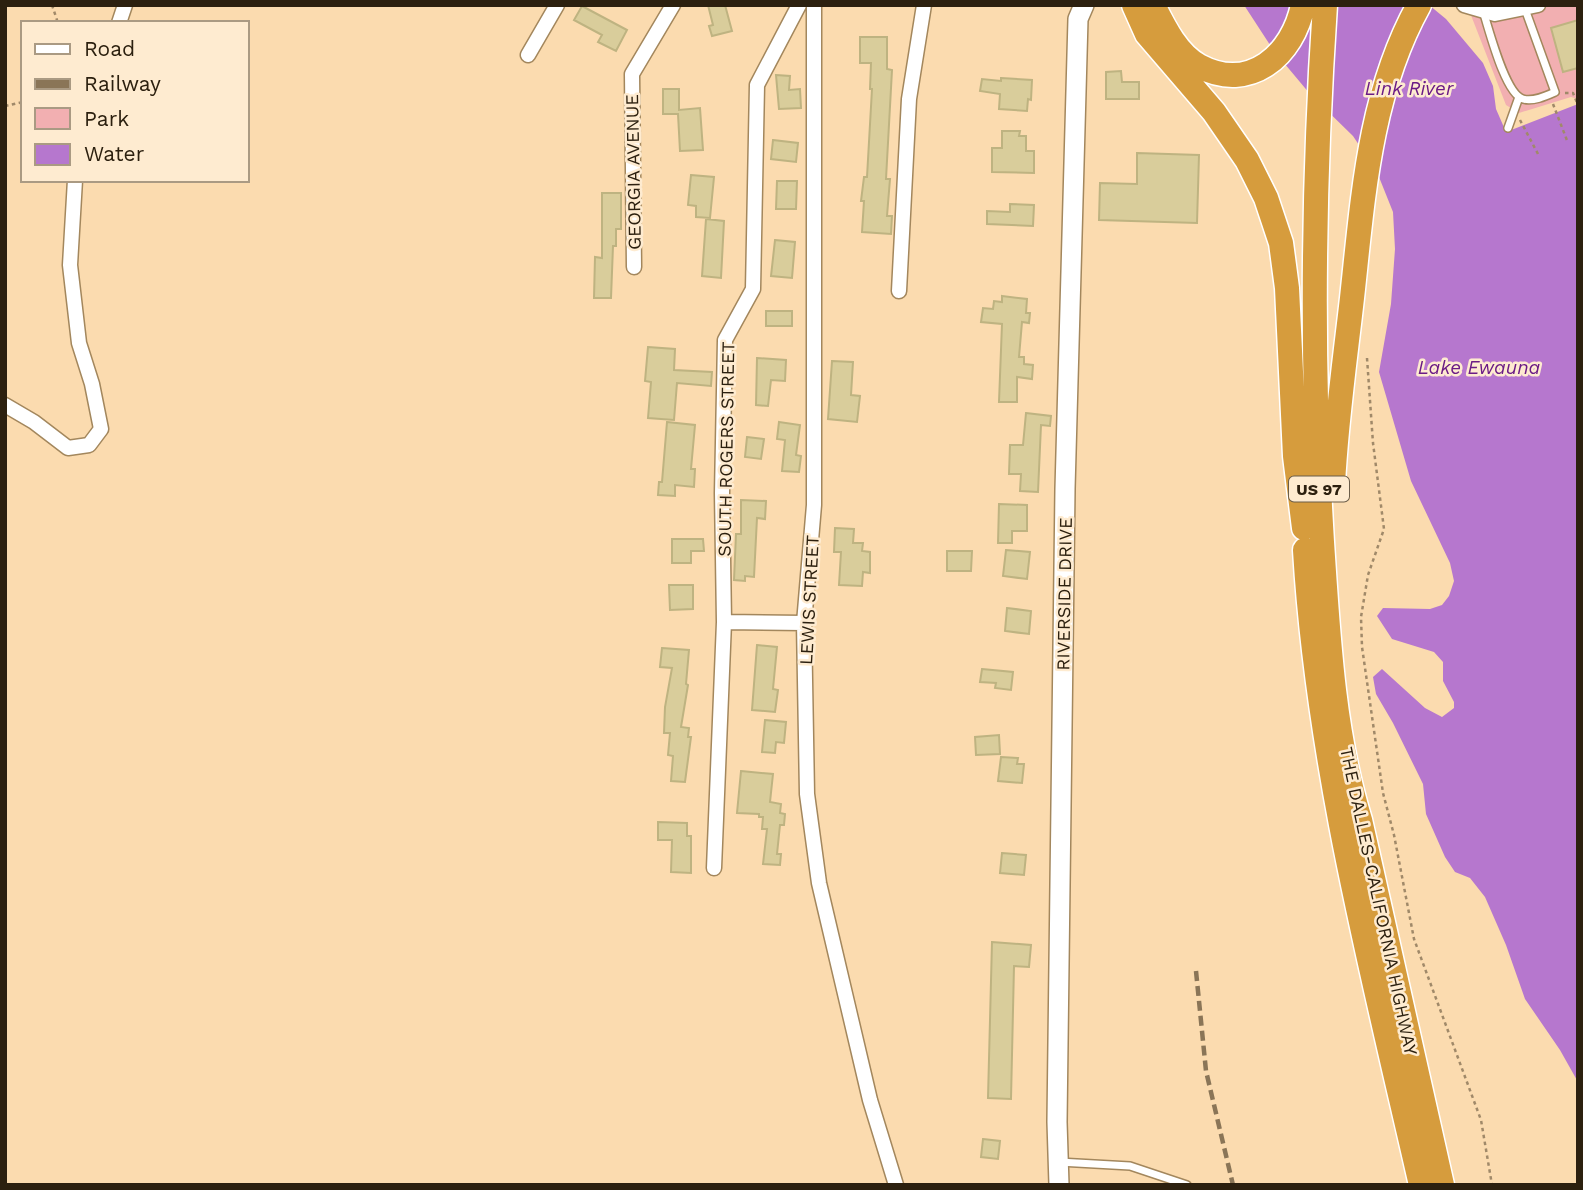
<svg xmlns="http://www.w3.org/2000/svg" width="1583" height="1190" viewBox="0 0 1583 1190" font-family="'Work Sans',sans-serif">
  <rect width="100%" height="100%" fill="#fbdbaf"/>
  <!-- green -->
  <path fill="#f2afb1" d="M 1467,5 L 1578,5 L 1578,99 L 1571,97 L 1519,113 L 1506,105 Z"/>
  <!-- water -->
  <path fill="#b677ce" d="M 1244,5 L 1429,5 L 1446,19 L 1483,63 L 1493,86 L 1496,109 L 1506,132 L 1578,104 L 1578,1082 L 1560,1050 L 1525,999 L 1506,945 L 1485,897 L 1470,878 L 1455,872 L 1445,857 L 1426,814 L 1423,784 L 1393,723 L 1376,694 L 1373,677 L 1382,669 L 1425,708 L 1442,717 L 1454,708 L 1454,702 L 1443,681 L 1443,662 L 1434,652 L 1392,639 L 1377,616 L 1383,608 L 1430,609 L 1442,605 L 1449,596 L 1454,581 L 1450,563 L 1411,481 L 1379,372 L 1391,304 L 1395,249 L 1393,212 L 1377,172 L 1353,136 L 1310,94 L 1274,51 Z"/>
  <!-- building -->
  <path fill="#d9cd9b" stroke="#beb381" stroke-width="2" d="M 708,5 L 725,5 L 732,31 L 712,36 L 709,26 L 713,25 Z
    M 582,6 L 627,30 L 616,51 L 598,42 L 602,35 L 574,20 Z
    M 1578,20 L 1578,68 L 1563,72 L 1551,28 Z
    M 860,37 L 887,37 L 887,69 L 892,70 L 886,179 L 890,179 L 887,216 L 892,216 L 891,234 L 862,232 L 864,201 L 861,201 L 864,177 L 867,177 L 872,89 L 870,89 L 871,63 L 860,63 Z
    M 1121,71 L 1122,82 L 1139,82 L 1139,99 L 1106,99 L 1106,72 Z
    M 776,75 L 790,76 L 789,90 L 800,89 L 801,108 L 779,109 Z
    M 1001,78 L 1032,80 L 1031,100 L 1028,99 L 1027,111 L 999,109 L 1000,94 L 980,91 L 982,79 L 1001,81 Z
    M 663,89 L 679,89 L 679,110 L 700,108 L 703,150 L 680,151 L 678,114 L 663,114 Z
    M 1002,131 L 1020,131 L 1019,136 L 1026,136 L 1026,151 L 1034,151 L 1034,173 L 992,172 L 992,148 L 1002,148 Z
    M 773,140 L 798,143 L 796,162 L 771,159 Z
    M 1137,153 L 1199,155 L 1197,223 L 1099,220 L 1100,183 L 1137,184 Z
    M 691,175 L 714,177 L 710,218 L 696,217 L 696,206 L 688,205 Z
    M 777,181 L 797,181 L 796,209 L 776,209 Z
    M 602,193 L 621,193 L 621,229 L 616,229 L 616,246 L 613,246 L 611,298 L 594,298 L 595,257 L 602,258 Z
    M 1010,204 L 1034,205 L 1033,226 L 987,224 L 987,211 L 1010,212 Z
    M 706,219 L 724,221 L 721,278 L 702,276 Z
    M 775,240 L 795,242 L 792,278 L 771,276 Z
    M 1002,296 L 1027,299 L 1026,313 L 1030,313 L 1029,323 L 1022,322 L 1019,357 L 1024,357 L 1024,364 L 1033,365 L 1032,379 L 1017,377 L 1017,402 L 999,402 L 1002,324 L 981,322 L 983,308 L 993,309 L 994,301 L 1002,302 Z
    M 766,311 L 792,311 L 792,326 L 766,326 Z
    M 648,347 L 675,349 L 674,370 L 712,372 L 711,386 L 677,383 L 674,420 L 648,418 L 651,382 L 645,381 Z
    M 757,358 L 786,360 L 785,381 L 771,380 L 768,406 L 756,405 Z
    M 832,361 L 853,362 L 851,395 L 860,396 L 857,422 L 828,419 Z
    M 1026,413 L 1051,416 L 1050,426 L 1041,425 L 1038,492 L 1020,491 L 1021,474 L 1009,474 L 1010,445 L 1023,445 Z
    M 667,422 L 695,425 L 691,469 L 695,469 L 694,487 L 675,485 L 675,496 L 658,495 L 659,482 L 662,482 Z
    M 779,422 L 800,425 L 796,455 L 801,456 L 799,472 L 782,471 L 785,440 L 777,439 Z
    M 747,437 L 764,439 L 761,459 L 745,457 Z
    M 741,500 L 766,501 L 765,519 L 757,518 L 754,577 L 745,576 L 745,581 L 734,580 L 736,534 L 741,534 Z
    M 999,504 L 1027,505 L 1027,531 L 1012,531 L 1012,543 L 998,543 Z
    M 835,528 L 854,529 L 853,543 L 863,543 L 862,551 L 870,552 L 870,573 L 863,572 L 862,586 L 839,585 L 841,552 L 834,552 Z
    M 672,539 L 703,539 L 704,551 L 691,551 L 691,563 L 672,563 Z
    M 1006,550 L 1030,552 L 1027,579 L 1003,576 Z
    M 947,551 L 972,551 L 971,571 L 947,571 Z
    M 669,585 L 693,585 L 693,609 L 670,610 Z
    M 1007,608 L 1031,611 L 1029,634 L 1005,631 Z
    M 757,645 L 777,647 L 773,689 L 778,690 L 775,712 L 752,710 Z
    M 662,648 L 689,650 L 686,684 L 688,685 L 681,727 L 689,728 L 688,737 L 691,737 L 685,782 L 671,781 L 673,756 L 668,755 L 670,733 L 664,733 L 665,707 L 672,668 L 660,667 Z
    M 982,669 L 1013,672 L 1011,690 L 995,688 L 996,683 L 980,682 Z
    M 765,720 L 786,722 L 784,743 L 776,742 L 775,753 L 762,752 Z
    M 999,735 L 1000,754 L 976,755 L 975,737 Z
    M 1001,757 L 1018,758 L 1017,764 L 1024,764 L 1022,783 L 998,781 Z
    M 741,771 L 773,774 L 770,802 L 781,804 L 780,813 L 785,814 L 784,825 L 780,825 L 777,854 L 781,854 L 780,865 L 763,864 L 767,829 L 762,829 L 763,817 L 759,817 L 759,814 L 737,813 Z
    M 658,822 L 687,823 L 687,836 L 691,836 L 691,873 L 671,872 L 672,840 L 658,840 Z
    M 1002,853 L 1026,855 L 1024,875 L 1000,873 Z
    M 992,942 L 1031,945 L 1029,967 L 1014,966 L 1011,1099 L 988,1098 Z
    M 983,1139 L 1000,1141 L 998,1159 L 981,1157 Z"/>
  <g fill="none" stroke-linecap="round" stroke-linejoin="round">
    <defs>
      <path id="lane" d="M 1483,11 C 1489,29 1505,94 1523,99 C 1533,102 1546,96 1555,92 L 1525,9
        M 1508,128 L 1519,97
        M 1059,1162 L 1130,1166 L 1187,1185"/>
      <path id="street" d="M 814,5 L 814,505 L 804,623 L 807,794 L 819,883 L 870,1100 L 896,1185
        M 1464,5 L 1495,14 L 1538,5
        M 119,23 L 125,5
        M 528,55 L 557,5
        M 634,267 L 632,74 L 673,5
        M 899,291 L 909,99 L 924,5
        M 5,405 L 34,422 L 68,448 L 89,445 L 101,429 L 92,384 L 79,343 L 70,265 L 75,180
        M 724,622 L 804,623
        M 714,868 L 724,622 L 722,493 L 725,340 L 753,289 L 757,85 L 799,5"/>
      <path id="secondary" d="M 1059,1185 L 1057,1122 L 1065,489 L 1078,19 L 1084,5"/>
      <path id="highway" d="M 1134,5 L 1147,34 L 1214,112 L 1247,160 L 1266,198 L 1281,243 L 1287,288 L 1295,456 L 1304,528
        M 1153,5 C 1164,27 1177,54 1199,66 C 1250,93 1293,55 1303,5
        M 1325,5 C 1313,183 1311,363 1322,542 C 1328,633 1333,733 1360,820 L 1442,1185
        M 1333,484 C 1336,422 1345,360 1352,298 C 1363,198 1369,95 1419,5
        M 1305,550 C 1318,766 1373,975 1421,1185"/>
    </defs>
    <!-- lane casing -->
    <use href="#lane" stroke="#a3875d" stroke-width="10"/>
    <!-- street casing -->
    <use href="#street" stroke="#a3875d" stroke-width="17"/>
    <!-- secondary casing -->
    <use href="#secondary" stroke="#a3875d" stroke-width="22"/>
    <!-- highway casing -->
    <use href="#highway" stroke="#fff" stroke-width="27"/>
    <!-- path -->
    <path stroke="#a08969" stroke-width="2.5" stroke-dasharray="3.5 3.5" stroke-linecap="butt" d="M 52,5 L 58,23
      M 1565,93 L 1573,93 L 1578,105
      M 1553,104 L 1568,143
      M 5,106 L 23,102
      M 1520,120 L 1538,154
      M 1367,358 L 1373,443 L 1384,529 L 1368,575 L 1361,617 L 1362,647 L 1383,793 L 1394,835 L 1414,939 L 1481,1120 L 1492,1185"/>
    <!-- lane -->
    <use href="#lane" stroke="#fff" stroke-width="7"/>
    <!-- street -->
    <use href="#street" stroke="#fff" stroke-width="14"/>
    <!-- secondary -->
    <use href="#secondary" stroke="#fff" stroke-width="19"/>
    <!-- highway -->
    <use href="#highway" stroke="#d69c3d" stroke-width="24"/>
    <!-- rail -->
    <path stroke="#8a7557" stroke-width="4.5" stroke-dasharray="10 5" stroke-linecap="butt" d="M 1196,971 L 1206,1071 L 1233,1185"/>
  </g>
  <g text-anchor="middle" dominant-baseline="central" stroke-width="5" stroke-linejoin="round" paint-order="stroke">
    <!-- shield labels -->
    <rect fill="#feebd0" stroke="#6b5d49" stroke-width="2" x="1289" y="476.5" width="60" height="25" rx="5"/>
    <g font-size="16" font-weight="bold" fill="#2c200f">
      <text x="1319" y="489">US 97</text>
    </g>
    <!-- street labels -->
    <g font-size="18" fill="#2c200f" stroke="#feebd0">
      <text transform="translate(633 172) rotate(-91)">GEORGIA AVENUE</text>
      <text transform="translate(726 449) rotate(-89)">SOUTH ROGERS STREET</text>
      <text transform="translate(1064 594) rotate(-89)">RIVERSIDE DRIVE</text>
      <text transform="translate(809 600) rotate(-87)">LEWIS STREET</text>
      <text transform="translate(1379 901) rotate(78)">THE DALLES-CALIFORNIA HIGHWAY</text>
    </g>
    <!-- water labels -->
    <g font-size="19" font-style="italic" fill="#6b1b85" stroke="#feebd0">
      <text x="1409" y="88">Link River</text>
      <text x="1479" y="367">Lake Ewauna</text>
    </g>
  </g>
  <!-- border -->
  <rect width="1583" height="1190" fill="none" stroke="#2c200f" stroke-width="14"/>
  <!-- legend -->
  <rect x="21" y="21" width="228" height="161" fill="#feebd0" stroke="#aa9a83" stroke-width="2"/>
  <rect x="35" y="44" width="35" height="10" fill="#ffffff" stroke="#aa9a83" stroke-width="2"/>
  <text x="84" y="56" font-size="21" fill="#2c200f">Road</text>
  <rect x="35" y="79" width="35" height="10" fill="#8a7557" stroke="#aa9a83" stroke-width="2"/>
  <text x="84" y="91" font-size="21" fill="#2c200f">Railway</text>
  <rect x="35" y="108" width="35" height="21" fill="#f2afb1" stroke="#aa9a83" stroke-width="2"/>
  <text x="84" y="126" font-size="21" fill="#2c200f">Park</text>
  <rect x="35" y="144" width="35" height="21" fill="#b677ce" stroke="#aa9a83" stroke-width="2"/>
  <text x="84" y="161" font-size="21" fill="#2c200f">Water</text>
</svg>
